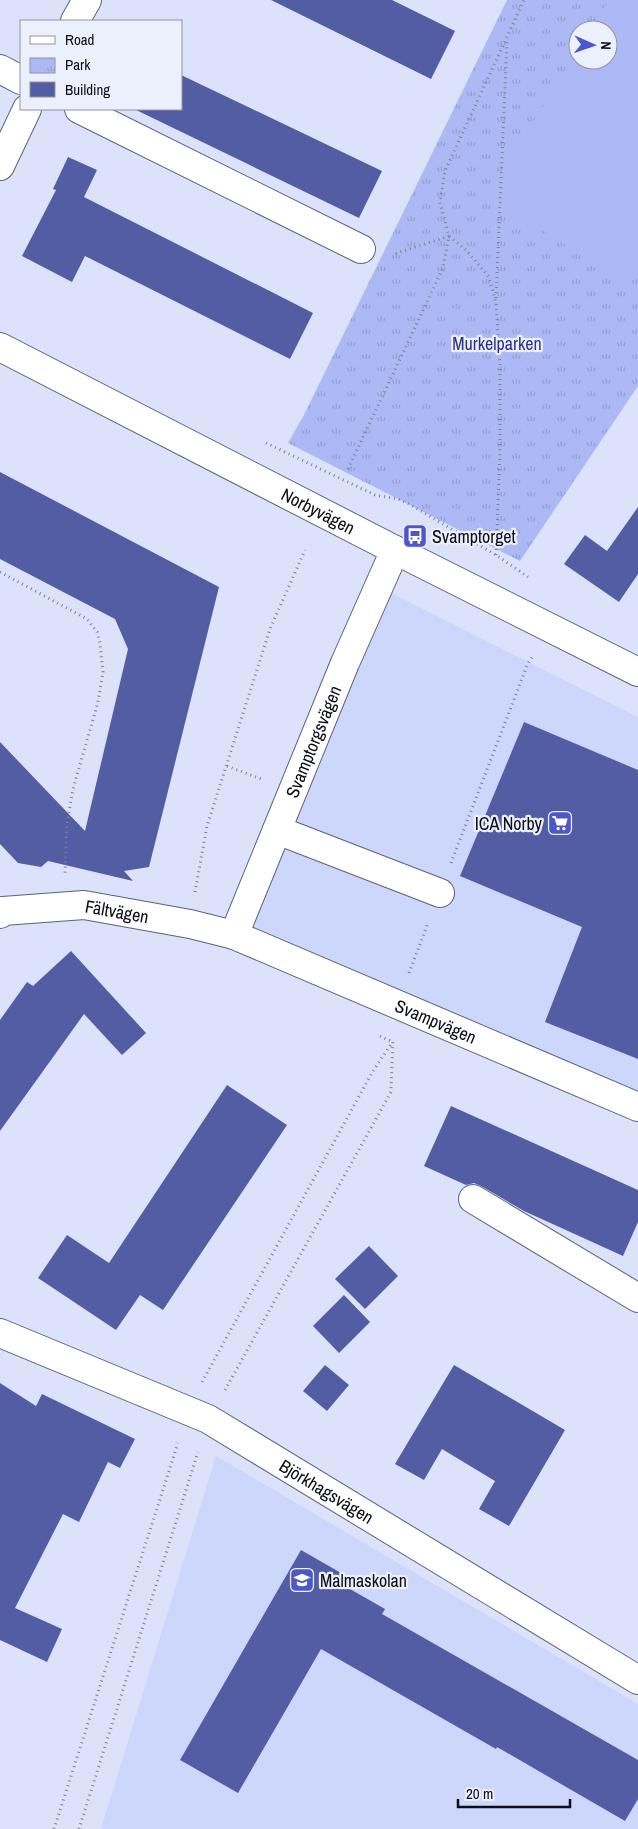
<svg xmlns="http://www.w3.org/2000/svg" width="638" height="1829" viewBox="0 0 638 1829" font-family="'Archivo Narrow',sans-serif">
  <defs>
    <pattern id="park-tufts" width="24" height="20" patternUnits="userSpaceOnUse" patternTransform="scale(1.25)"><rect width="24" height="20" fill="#adb9f5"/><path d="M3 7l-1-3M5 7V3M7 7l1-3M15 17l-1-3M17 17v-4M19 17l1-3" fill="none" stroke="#949ed1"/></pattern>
  </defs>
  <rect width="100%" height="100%" fill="#dce2fa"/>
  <!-- built -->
  <path fill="#cdd6fb" d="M 377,586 L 638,717 L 638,1107 L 234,935 Z
    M 216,1456 L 638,1704 L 638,1829 L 101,1829 Z"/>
  <!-- park -->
  <path fill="url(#park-tufts)" fill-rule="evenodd" d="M 507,0 L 638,0 L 638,386 L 520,561 L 288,443 L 304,415 ZM 578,30 L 608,30 L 608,60 L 578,60 Z"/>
  <!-- garden -->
  <path fill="#adb9f5" d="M 609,0 L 638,0 L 638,265 L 627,283 L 487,196 L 578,50 L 578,60 L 608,60 L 608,30 L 590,30 Z"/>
  <!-- building -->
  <path fill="#535da4" d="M 271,0 L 392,0 L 455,31 L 431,79 Z
    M 181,75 L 382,171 L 359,218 L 134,109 L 181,109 Z
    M 68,157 L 97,170 L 84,197 L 313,313 L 290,359 L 85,256 L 72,282 L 22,256 L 56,190 L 53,189 Z
    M 0,472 L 219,587 L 149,867 L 124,871 L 133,881 L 48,861 L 41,867 L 18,863 L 0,844 L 0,742 L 85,831 L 128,649 L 115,619 L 0,559 Z
    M 638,507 L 638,574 L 619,602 L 564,564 L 585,535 L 607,551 Z
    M 524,722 L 638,770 L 638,1059 L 545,1022 L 582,927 L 460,876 Z
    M 71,951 L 146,1033 L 122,1055 L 84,1014 L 0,1131 L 0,1020 L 27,982 L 33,986 Z
    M 227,1085 L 287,1125 L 163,1310 L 140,1295 L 116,1330 L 38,1278 L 67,1235 L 109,1263 Z
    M 451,1106 L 638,1190 L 638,1222 L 623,1256 L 524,1211 L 481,1186 L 474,1183 L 466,1185 L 424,1166 Z
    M 369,1246 L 398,1276 L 365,1309 L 335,1279 Z
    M 344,1295 L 370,1322 L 339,1353 L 313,1326 Z
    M 325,1365 L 349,1385 L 327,1411 L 303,1391 Z
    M 454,1365 L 565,1430 L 509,1526 L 479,1509 L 495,1481 L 442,1449 L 424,1480 L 395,1464 Z
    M 0,1383 L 36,1406 L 42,1394 L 135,1439 L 120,1468 L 108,1462 L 79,1522 L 63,1514 L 15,1608 L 62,1629 L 47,1662 L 0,1640 Z
    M 301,1550 L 355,1581 L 350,1589 L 385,1609 L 382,1614 L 638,1760 L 638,1799 L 625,1821 L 497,1747 L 496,1749 L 321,1649 L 238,1793 L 180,1760 Z"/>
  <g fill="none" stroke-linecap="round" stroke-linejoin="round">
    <defs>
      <g id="minor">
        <path d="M 75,21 L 87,0"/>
        <path d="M 0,69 L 21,80"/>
        <path d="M 79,109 L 361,249"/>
        <path d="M 0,166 L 27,109"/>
        <path id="s1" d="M 0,347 L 395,550 L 638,672"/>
        <path d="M 277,830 L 440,893"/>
        <path id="s2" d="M 0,914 L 3,911 L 84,905 L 190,924 L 234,935 L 638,1107"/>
        <path id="s3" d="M 234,935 L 345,663 L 395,550"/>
        <path d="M 473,1199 L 638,1298"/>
        <path id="s4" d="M 0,1333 L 208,1419 L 638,1680"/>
      </g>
    </defs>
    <!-- minor casing -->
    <use href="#minor" stroke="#5c627c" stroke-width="30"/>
    <!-- path -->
    <path stroke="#7d8293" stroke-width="3" stroke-dasharray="1 4" stroke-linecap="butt" d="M 496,298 L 507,40
      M 266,443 L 375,495 L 398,499 L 409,504 L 496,555 L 528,577
      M 348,469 L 443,268 L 449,236 L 394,254
      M 496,555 L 500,449 L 500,365 L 496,303 L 489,277 L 466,250 L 449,236 L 440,202 L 445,171 L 524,0
      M 0,572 L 87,619 L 97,632 L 100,643 L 103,672 L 98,702 L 73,789 L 67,824 L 65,873
      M 227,766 L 261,779
      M 451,863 L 528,663 L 534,655
      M 195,892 L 207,826 L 270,629 L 305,550
      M 409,973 L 428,923
      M 380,1036 L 393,1042
      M 202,1382 L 373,1071 L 392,1043
      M 225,1390 L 391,1092 L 393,1039
      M 54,1829 L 178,1443
      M 79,1829 L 198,1452"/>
    <!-- minor -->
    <use href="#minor" stroke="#fff" stroke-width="28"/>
  </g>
  <!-- icons -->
  <defs>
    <symbol id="bus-square" viewBox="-11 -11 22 22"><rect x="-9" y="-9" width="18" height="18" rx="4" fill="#4e56cc" stroke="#eceffc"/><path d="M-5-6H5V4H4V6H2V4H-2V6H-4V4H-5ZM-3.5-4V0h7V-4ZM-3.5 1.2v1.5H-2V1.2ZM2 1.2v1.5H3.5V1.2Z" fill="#fff"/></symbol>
    <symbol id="supermarket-square" viewBox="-11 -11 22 22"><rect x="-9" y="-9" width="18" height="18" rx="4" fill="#4e56cc" stroke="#eceffc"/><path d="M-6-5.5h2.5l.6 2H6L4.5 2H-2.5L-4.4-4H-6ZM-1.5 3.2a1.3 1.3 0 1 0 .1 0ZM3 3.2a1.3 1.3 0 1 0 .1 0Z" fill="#fff"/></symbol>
    <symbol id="school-square" viewBox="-11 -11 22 22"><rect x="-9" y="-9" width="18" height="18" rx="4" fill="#4e56cc" stroke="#eceffc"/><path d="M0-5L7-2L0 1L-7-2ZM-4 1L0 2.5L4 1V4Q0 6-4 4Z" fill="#fff"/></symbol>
  </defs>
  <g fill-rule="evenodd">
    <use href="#bus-square" x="401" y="522" width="28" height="28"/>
    <use href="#supermarket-square" x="546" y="809" width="28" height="28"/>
    <use href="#school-square" x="288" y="1566" width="28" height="28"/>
  </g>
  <g text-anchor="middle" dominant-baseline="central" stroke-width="4.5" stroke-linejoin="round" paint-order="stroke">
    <!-- park labels -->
    <g font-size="18" fill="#2d3087" stroke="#eceffc">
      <text x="497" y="343">Murkelparken</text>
    </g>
    <!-- street labels -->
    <g font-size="18" fill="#0b0d17" stroke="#eceffc">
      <text stroke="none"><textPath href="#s1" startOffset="358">Norbyvägen</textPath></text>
      <text stroke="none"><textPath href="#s3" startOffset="209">Svamptorgsvägen</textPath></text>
      <text stroke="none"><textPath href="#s2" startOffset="119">Fältvägen</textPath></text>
      <text stroke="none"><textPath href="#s2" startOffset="458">Svampvägen</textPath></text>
      <text stroke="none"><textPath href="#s4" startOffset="364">Björkhagsvägen</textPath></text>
    </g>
    <!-- poi labels -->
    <g font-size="18" fill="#0b0d17" stroke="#eceffc" text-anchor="start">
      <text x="432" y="536">Svamptorget</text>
      <text x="542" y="823" text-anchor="end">ICA Norby</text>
      <text x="320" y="1580">Malmaskolan</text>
    </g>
  </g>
  <!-- legend -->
  <rect x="20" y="20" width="162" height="90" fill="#eceffc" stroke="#9295a0"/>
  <rect x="30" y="36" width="25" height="8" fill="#ffffff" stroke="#9295a0"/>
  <text x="65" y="45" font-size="15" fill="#0b0d17">Road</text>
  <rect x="30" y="58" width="25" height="15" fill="url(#park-tufts)" stroke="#9295a0"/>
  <text x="65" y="70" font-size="15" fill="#0b0d17">Park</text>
  <rect x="30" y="82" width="25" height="15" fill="#535da4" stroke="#9295a0"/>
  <text x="65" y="95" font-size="15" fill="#0b0d17">Building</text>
  <!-- north arrow -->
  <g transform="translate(593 45) rotate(92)"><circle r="24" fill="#eceffc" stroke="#9295a0"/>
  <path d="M0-4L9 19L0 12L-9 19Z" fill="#4e56cc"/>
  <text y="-8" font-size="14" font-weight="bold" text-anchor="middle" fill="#0b0d17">N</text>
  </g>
  <!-- scale -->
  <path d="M458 1799v8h112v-8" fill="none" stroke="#0b0d17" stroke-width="2.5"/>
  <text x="466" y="1799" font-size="15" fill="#0b0d17" stroke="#eceffc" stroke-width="4" paint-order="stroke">20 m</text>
</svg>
